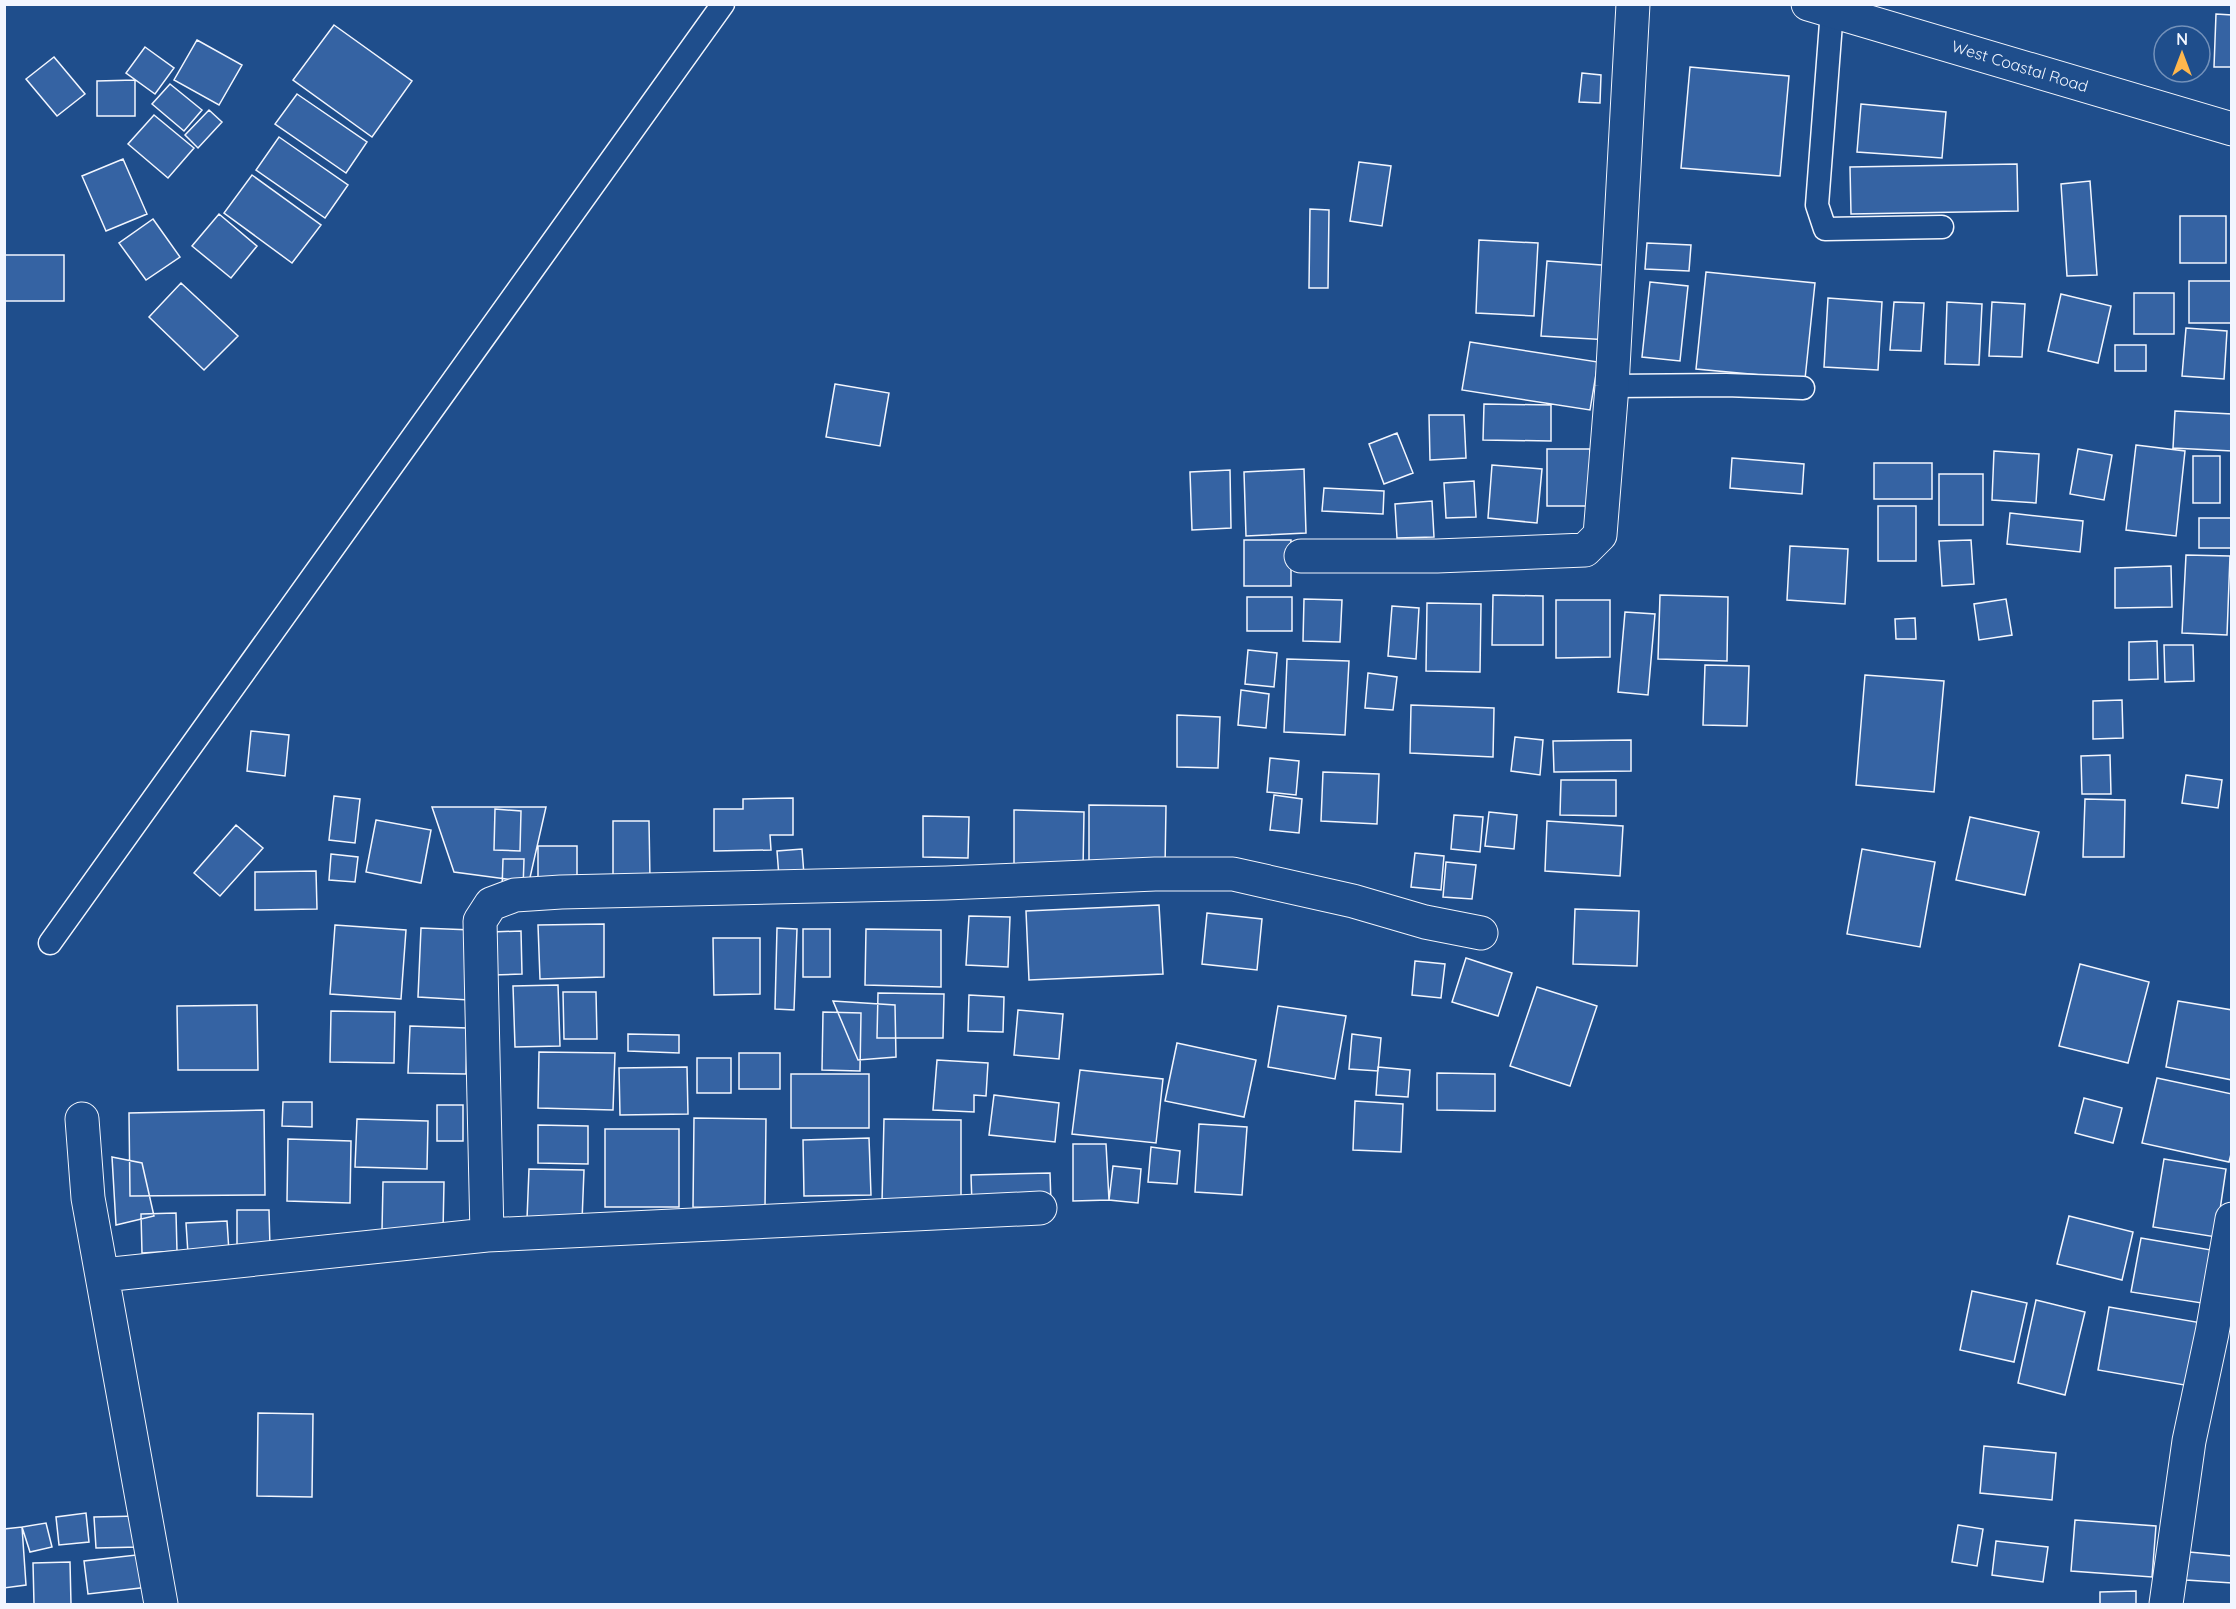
<svg xmlns="http://www.w3.org/2000/svg" width="2236" height="1609" viewBox="0 0 2236 1609" font-family="Quicksand,sans-serif">
  <rect width="100%" height="100%" fill="#1f4e8c"/>
  <!-- building -->
  <path fill="#3563a3" stroke="#f2f6ff" stroke-width="1.5" d="M 2216,14 L 2232,15 L 2232,67 L 2214,67 Z
    M 334,25 L 412,81 L 372,137 L 293,80 Z
    M 197,40 L 242,65 L 219,105 L 174,80 Z
    M 145,47 L 174,68 L 155,94 L 126,73 Z
    M 54,57 L 85,94 L 57,116 L 26,79 Z
    M 1690,67 L 1789,76 L 1780,176 L 1681,168 Z
    M 1582,73 L 1601,75 L 1600,103 L 1579,102 Z
    M 135,80 L 135,116 L 97,116 L 97,81 Z
    M 170,84 L 202,110 L 184,131 L 152,104 Z
    M 297,94 L 367,142 L 346,173 L 275,124 Z
    M 1861,104 L 1946,112 L 1942,158 L 1857,152 Z
    M 209,110 L 222,122 L 198,148 L 185,135 Z
    M 154,115 L 194,148 L 168,178 L 128,144 Z
    M 279,137 L 348,185 L 325,218 L 256,170 Z
    M 123,159 L 147,214 L 106,231 L 82,176 Z
    M 1359,162 L 1391,166 L 1382,226 L 1350,221 Z
    M 2017,164 L 2018,211 L 1851,214 L 1850,167 Z
    M 252,175 L 321,225 L 292,263 L 224,213 Z
    M 2090,181 L 2097,275 L 2067,276 L 2061,184 Z
    M 1310,209 L 1329,210 L 1328,288 L 1309,288 Z
    M 219,214 L 257,246 L 231,278 L 192,246 Z
    M 2180,216 L 2226,216 L 2226,263 L 2180,263 Z
    M 153,219 L 180,257 L 146,280 L 119,243 Z
    M 1479,240 L 1538,243 L 1534,316 L 1476,313 Z
    M 1647,243 L 1691,245 L 1689,271 L 1645,269 Z
    M 4,255 L 64,255 L 64,301 L 4,301 Z
    M 1547,261 L 1615,266 L 1610,340 L 1541,336 Z
    M 1706,272 L 1815,283 L 1805,379 L 1696,369 Z
    M 2189,281 L 2232,281 L 2232,323 L 2189,323 Z
    M 1650,282 L 1688,286 L 1680,361 L 1642,357 Z
    M 181,283 L 238,336 L 204,370 L 149,317 Z
    M 2134,293 L 2174,293 L 2174,334 L 2134,334 Z
    M 2061,294 L 2111,306 L 2098,363 L 2048,351 Z
    M 1828,298 L 1882,302 L 1878,370 L 1824,367 Z
    M 1894,302 L 1924,303 L 1921,351 L 1890,350 Z
    M 1947,302 L 1982,304 L 1979,365 L 1945,364 Z
    M 1992,302 L 2025,304 L 2022,357 L 1989,356 Z
    M 2186,328 L 2227,331 L 2224,379 L 2182,376 Z
    M 1470,342 L 1598,362 L 1590,410 L 1462,390 Z
    M 2115,345 L 2146,345 L 2146,371 L 2115,371 Z
    M 835,384 L 889,393 L 880,446 L 826,437 Z
    M 1484,404 L 1551,405 L 1551,441 L 1483,440 Z
    M 2175,411 L 2232,414 L 2232,451 L 2173,448 Z
    M 1429,415 L 1464,415 L 1466,458 L 1430,460 Z
    M 1397,433 L 1413,473 L 1384,484 L 1369,444 Z
    M 2136,445 L 2185,451 L 2176,536 L 2126,530 Z
    M 1547,449 L 1590,449 L 1590,506 L 1547,506 Z
    M 2078,449 L 2112,455 L 2104,500 L 2070,494 Z
    M 1994,451 L 2039,454 L 2036,503 L 1992,500 Z
    M 2193,456 L 2220,456 L 2220,503 L 2193,503 Z
    M 1732,458 L 1804,464 L 1802,494 L 1730,488 Z
    M 1874,463 L 1932,463 L 1932,499 L 1874,499 Z
    M 1492,465 L 1542,469 L 1537,523 L 1488,518 Z
    M 1304,469 L 1306,533 L 1246,536 L 1244,472 Z
    M 1230,470 L 1231,528 L 1192,530 L 1190,472 Z
    M 1939,474 L 1983,474 L 1983,525 L 1939,525 Z
    M 1474,481 L 1476,517 L 1446,518 L 1444,483 Z
    M 1324,488 L 1384,491 L 1383,514 L 1322,511 Z
    M 1432,501 L 1434,537 L 1397,538 L 1395,504 Z
    M 1878,506 L 1916,506 L 1916,561 L 1878,561 Z
    M 2010,513 L 2083,521 L 2080,552 L 2007,544 Z
    M 2199,518 L 2232,518 L 2232,548 L 2199,548 Z
    M 1244,540 L 1291,540 L 1291,586 L 1244,586 Z
    M 1971,540 L 1974,584 L 1942,586 L 1939,541 Z
    M 1790,546 L 1848,549 L 1845,604 L 1787,600 Z
    M 2186,555 L 2230,556 L 2227,635 L 2182,633 Z
    M 2171,566 L 2172,607 L 2115,608 L 2115,568 Z
    M 1493,595 L 1543,596 L 1543,645 L 1492,645 Z
    M 1660,595 L 1728,597 L 1727,661 L 1658,659 Z
    M 1247,597 L 1292,597 L 1292,631 L 1247,631 Z
    M 1304,599 L 1342,600 L 1340,642 L 1303,641 Z
    M 2006,599 L 2012,635 L 1979,640 L 1974,604 Z
    M 1556,600 L 1610,600 L 1610,657 L 1556,658 Z
    M 1427,603 L 1481,604 L 1480,672 L 1426,671 Z
    M 1392,606 L 1419,608 L 1416,659 L 1388,656 Z
    M 1625,612 L 1655,614 L 1648,695 L 1618,692 Z
    M 1915,618 L 1916,639 L 1896,639 L 1895,619 Z
    M 2157,641 L 2158,679 L 2129,680 L 2129,642 Z
    M 2164,645 L 2193,645 L 2194,681 L 2165,682 Z
    M 1248,650 L 1277,653 L 1274,687 L 1245,684 Z
    M 1287,659 L 1349,661 L 1345,735 L 1284,732 Z
    M 1705,665 L 1749,666 L 1747,726 L 1703,725 Z
    M 1368,673 L 1397,677 L 1393,710 L 1365,708 Z
    M 1865,675 L 1944,681 L 1934,792 L 1856,785 Z
    M 1241,690 L 1269,694 L 1266,728 L 1238,725 Z
    M 2122,700 L 2123,738 L 2093,739 L 2093,701 Z
    M 1411,705 L 1494,708 L 1493,757 L 1410,753 Z
    M 1177,715 L 1220,717 L 1218,768 L 1177,767 Z
    M 251,731 L 289,735 L 285,776 L 247,771 Z
    M 1515,737 L 1543,740 L 1540,775 L 1511,771 Z
    M 1631,740 L 1631,771 L 1554,772 L 1553,741 Z
    M 2110,755 L 2111,794 L 2082,794 L 2081,756 Z
    M 1270,758 L 1299,761 L 1296,795 L 1267,792 Z
    M 1323,772 L 1379,774 L 1377,824 L 1321,821 Z
    M 2186,775 L 2222,780 L 2218,808 L 2182,803 Z
    M 1561,780 L 1616,780 L 1616,816 L 1560,815 Z
    M 1274,795 L 1302,799 L 1299,833 L 1270,830 Z
    M 334,796 L 360,799 L 355,843 L 329,840 Z
    M 793,798 L 793,835 L 770,835 L 771,850 L 714,851 L 714,809 L 743,809 L 743,799 Z
    M 2085,799 L 2125,800 L 2124,857 L 2083,857 Z
    M 1089,805 L 1166,806 L 1165,868 L 1089,867 Z
    M 432,807 L 546,807 L 529,882 L 454,872 Z
    M 495,809 L 521,811 L 520,851 L 494,850 Z
    M 1014,810 L 1084,812 L 1083,870 L 1014,869 Z
    M 1489,812 L 1517,815 L 1514,849 L 1485,846 Z
    M 1454,815 L 1483,817 L 1480,852 L 1451,849 Z
    M 923,816 L 969,817 L 968,858 L 923,857 Z
    M 1970,817 L 2039,832 L 2025,895 L 1956,880 Z
    M 376,820 L 431,830 L 421,883 L 366,872 Z
    M 613,821 L 649,821 L 650,880 L 613,880 Z
    M 1547,821 L 1623,826 L 1620,876 L 1545,871 Z
    M 236,825 L 263,848 L 220,896 L 194,873 Z
    M 538,846 L 577,846 L 577,880 L 538,880 Z
    M 802,849 L 804,875 L 779,877 L 777,851 Z
    M 1862,849 L 1935,862 L 1920,947 L 1847,934 Z
    M 1415,853 L 1444,856 L 1441,890 L 1411,887 Z
    M 331,854 L 358,857 L 355,882 L 329,880 Z
    M 503,859 L 524,859 L 523,889 L 502,889 Z
    M 1446,862 L 1476,865 L 1472,899 L 1443,897 Z
    M 316,871 L 317,909 L 255,910 L 255,872 Z
    M 1159,905 L 1163,974 L 1029,980 L 1026,911 Z
    M 1575,909 L 1639,911 L 1637,966 L 1573,964 Z
    M 1207,913 L 1262,919 L 1257,970 L 1202,964 Z
    M 969,916 L 1010,917 L 1008,967 L 966,965 Z
    M 604,924 L 604,977 L 540,979 L 538,925 Z
    M 335,925 L 406,930 L 401,999 L 330,994 Z
    M 421,928 L 472,930 L 469,1000 L 418,997 Z
    M 777,928 L 797,929 L 794,1010 L 775,1009 Z
    M 803,929 L 830,929 L 830,977 L 803,977 Z
    M 866,929 L 941,930 L 941,987 L 865,985 Z
    M 521,931 L 522,974 L 493,975 L 491,932 Z
    M 713,938 L 760,938 L 760,994 L 714,995 Z
    M 1466,958 L 1512,973 L 1498,1016 L 1452,1002 Z
    M 1415,961 L 1445,964 L 1441,998 L 1412,995 Z
    M 2080,964 L 2149,982 L 2128,1063 L 2059,1046 Z
    M 558,985 L 560,1046 L 515,1047 L 513,986 Z
    M 1537,987 L 1597,1006 L 1570,1086 L 1510,1066 Z
    M 563,992 L 596,992 L 597,1039 L 564,1039 Z
    M 878,993 L 944,994 L 943,1038 L 877,1038 Z
    M 969,995 L 1004,997 L 1003,1032 L 968,1031 Z
    M 833,1001 L 895,1005 L 896,1057 L 858,1060 Z
    M 2178,1001 L 2232,1010 L 2232,1080 L 2166,1067 Z
    M 257,1005 L 258,1070 L 178,1070 L 177,1006 Z
    M 1278,1006 L 1346,1016 L 1335,1079 L 1268,1067 Z
    M 1018,1010 L 1063,1014 L 1059,1059 L 1014,1055 Z
    M 331,1011 L 395,1012 L 394,1063 L 330,1062 Z
    M 823,1012 L 861,1013 L 860,1071 L 822,1070 Z
    M 410,1026 L 467,1028 L 466,1074 L 408,1073 Z
    M 628,1034 L 679,1035 L 679,1053 L 628,1051 Z
    M 1352,1034 L 1381,1038 L 1378,1071 L 1349,1069 Z
    M 1177,1043 L 1256,1060 L 1244,1117 L 1165,1101 Z
    M 539,1052 L 615,1053 L 613,1110 L 538,1108 Z
    M 739,1053 L 780,1053 L 780,1089 L 739,1089 Z
    M 697,1058 L 731,1058 L 731,1093 L 697,1093 Z
    M 937,1060 L 988,1063 L 986,1096 L 974,1095 L 974,1112 L 933,1110 Z
    M 687,1067 L 688,1114 L 620,1115 L 619,1068 Z
    M 1378,1067 L 1410,1070 L 1408,1097 L 1376,1095 Z
    M 1080,1070 L 1163,1079 L 1156,1143 L 1072,1134 Z
    M 1437,1073 L 1495,1074 L 1495,1111 L 1437,1110 Z
    M 791,1074 L 869,1074 L 869,1128 L 791,1128 Z
    M 2157,1078 L 2232,1094 L 2232,1150 L 2229,1162 L 2142,1143 Z
    M 994,1095 L 1059,1103 L 1055,1142 L 989,1135 Z
    M 2084,1098 L 2122,1108 L 2113,1143 L 2075,1133 Z
    M 1355,1101 L 1403,1104 L 1401,1152 L 1353,1150 Z
    M 283,1102 L 312,1102 L 312,1127 L 282,1126 Z
    M 437,1105 L 463,1105 L 463,1141 L 437,1141 Z
    M 264,1110 L 265,1195 L 130,1196 L 129,1113 Z
    M 694,1118 L 766,1119 L 765,1208 L 693,1207 Z
    M 357,1119 L 428,1121 L 427,1169 L 355,1167 Z
    M 884,1119 L 961,1120 L 961,1203 L 882,1202 Z
    M 1199,1124 L 1247,1127 L 1242,1195 L 1195,1192 Z
    M 538,1125 L 588,1126 L 588,1164 L 538,1163 Z
    M 605,1129 L 679,1129 L 679,1207 L 605,1207 Z
    M 869,1138 L 871,1195 L 804,1196 L 803,1140 Z
    M 288,1139 L 351,1141 L 350,1203 L 287,1201 Z
    M 1073,1144 L 1106,1144 L 1109,1200 L 1073,1201 Z
    M 1151,1147 L 1180,1151 L 1177,1184 L 1148,1182 Z
    M 112,1157 L 142,1163 L 154,1216 L 116,1225 Z
    M 2164,1159 L 2226,1169 L 2216,1237 L 2153,1227 Z
    M 1113,1166 L 1141,1169 L 1138,1203 L 1109,1200 Z
    M 529,1169 L 584,1170 L 582,1221 L 527,1219 Z
    M 1050,1173 L 1051,1203 L 972,1205 L 971,1175 Z
    M 383,1182 L 444,1182 L 443,1232 L 382,1230 Z
    M 237,1210 L 269,1210 L 270,1247 L 237,1248 Z
    M 176,1213 L 177,1251 L 142,1253 L 141,1214 Z
    M 2069,1216 L 2133,1232 L 2122,1280 L 2057,1264 Z
    M 227,1221 L 229,1252 L 188,1254 L 186,1223 Z
    M 2141,1238 L 2217,1251 L 2208,1304 L 2131,1292 Z
    M 1972,1291 L 2027,1303 L 2014,1362 L 1960,1350 Z
    M 2036,1300 L 2085,1312 L 2065,1395 L 2018,1383 Z
    M 2109,1307 L 2202,1323 L 2190,1386 L 2098,1370 Z
    M 258,1413 L 313,1414 L 312,1497 L 257,1496 Z
    M 1984,1446 L 2056,1453 L 2052,1500 L 1980,1493 Z
    M 86,1513 L 89,1542 L 59,1545 L 56,1517 Z
    M 138,1516 L 139,1547 L 96,1548 L 94,1517 Z
    M 2075,1520 L 2156,1526 L 2152,1577 L 2071,1571 Z
    M 46,1523 L 52,1547 L 30,1552 L 22,1527 Z
    M 1958,1525 L 1983,1529 L 1977,1566 L 1952,1562 Z
    M 22,1527 L 26,1585 L 4,1588 L 4,1529 Z
    M 1996,1541 L 2048,1547 L 2043,1582 L 1992,1575 Z
    M 2189,1552 L 2232,1556 L 2232,1583 L 2186,1580 Z
    M 145,1554 L 149,1587 L 88,1594 L 84,1561 Z
    M 70,1562 L 71,1604 L 34,1604 L 33,1563 Z
    M 2136,1591 L 2136,1604 L 2100,1604 L 2100,1592 Z"/>
  <g fill="none" stroke-linecap="round" stroke-linejoin="round">
    <defs>
      <path id="lane" d="M 1832,10 L 1817,205 L 1825,229 L 1942,227
        M 1612,386 L 1726,385 L 1803,388
        M 50,943 L 723,4"/>
      <path id="street" d="M 1301,556 L 1437,556 L 1585,550 L 1600,535 L 1612,386 L 1633,4
        M 82,1119 L 88,1198 L 161,1604
        M 487,1235 L 480,921 L 491,904 L 515,895 L 561,892 L 946,883 L 1155,874 L 1233,874 L 1353,901 L 1425,922 L 1481,933
        M 103,1275 L 487,1235 L 1040,1208
        M 2166,1604 L 2189,1441 L 2212,1333 L 2232,1219"/>
      <path id="primary" d="M 1808,4 L 2232,129"/>
    </defs>
    <!-- lane casing -->
    <use href="#lane" stroke="#f2f6ff" stroke-width="25"/>
    <!-- street casing -->
    <use href="#street" stroke="#f2f6ff" stroke-width="35"/>
    <!-- primary casing -->
    <use href="#primary" stroke="#f2f6ff" stroke-width="35"/>
    <!-- lane -->
    <use href="#lane" stroke="#1f4e8c" stroke-width="22"/>
    <!-- street -->
    <use href="#street" stroke="#1f4e8c" stroke-width="33"/>
    <!-- primary -->
    <use href="#primary" stroke="#1f4e8c" stroke-width="33"/>
  </g>
  <g text-anchor="middle" dominant-baseline="central" stroke-width="4.5" stroke-linejoin="round" paint-order="stroke">
    <!-- street labels -->
    <g font-size="16" fill="#f2f6ff" stroke="#1f4e8c">
      <text transform="translate(2020 66) rotate(17)">West Coastal Road</text>
    </g>
  </g>
  <!-- border -->
  <rect width="2236" height="1609" fill="none" stroke="#f2f6ff" stroke-width="12"/>
  <!-- north arrow -->
  <g transform="translate(2182 54)"><circle r="28" fill="#1f4e8c" stroke="#7391ba" stroke-width="1.5"/>
  <path d="M0-4.5L10 22L0 15L-10 22Z" fill="#ffb74d"/>
  <text y="-9" font-size="16" font-weight="bold" text-anchor="middle" fill="#f2f6ff">N</text>
  </g>
</svg>
